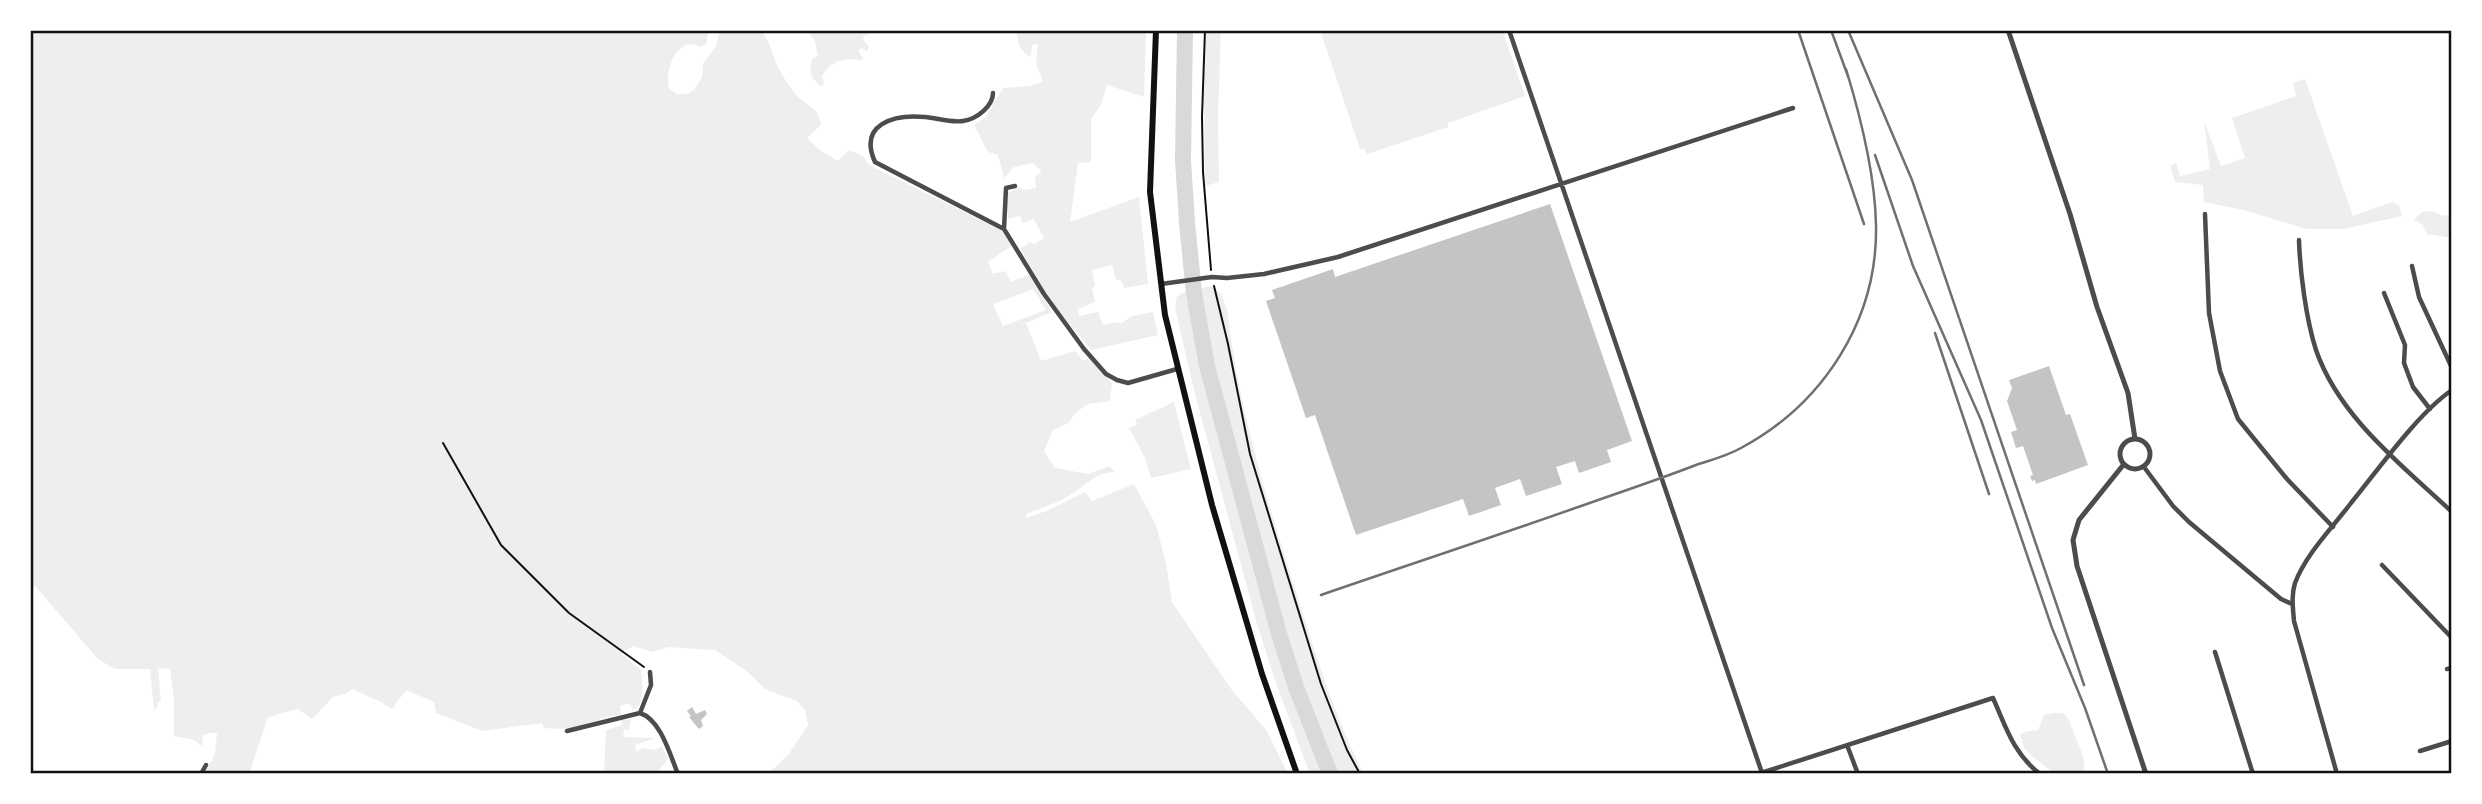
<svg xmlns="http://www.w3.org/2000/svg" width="2482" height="804" viewBox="0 0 2482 804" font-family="Montserrat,sans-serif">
  <rect width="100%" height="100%" fill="#fff"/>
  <!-- green -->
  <path fill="#eee" fill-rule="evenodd" d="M 30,30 L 709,30 L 706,44 L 701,47 C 677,34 664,71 669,89 L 677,94 L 687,94 L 694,90 L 702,77 L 703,64 L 716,46 L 720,30 L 760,30 C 771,41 772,55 779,69 C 783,77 789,85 794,92 C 804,106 818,104 821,125 L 807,138 L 821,151 L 838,161 L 849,150 L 863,156 L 867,163 L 873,167 L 999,229 L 1007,236 L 1011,246 L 988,262 L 993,274 L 1005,271 L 1011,282 L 1030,274 L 1052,312 L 1026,323 L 1041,361 L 1075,351 L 1083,361 L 1090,358 L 1112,383 L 1110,401 L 1088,404 L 1075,413 L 1069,423 L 1053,430 L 1044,451 L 1055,468 L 1088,474 L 1110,466 L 1115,472 C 1095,472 1084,487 1067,497 C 1054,504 1040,509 1026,514 L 1026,518 L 1049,510 L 1085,492 L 1092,501 L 1134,484 L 1156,525 L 1166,563 L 1172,602 L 1231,689 L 1267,731 L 1288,774 L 768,774 L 789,754 L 808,725 L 805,710 L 797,701 L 765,689 L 748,672 L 715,650 L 668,647 L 652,652 L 634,646 L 621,653 L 641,670 C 643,682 643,692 640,705 L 633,710 L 629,703 L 620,706 L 621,715 C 605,715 593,724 578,727 C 567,729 556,729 544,728 L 542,723 L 482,731 L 436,713 L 434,702 L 406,690 L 392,709 L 381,702 L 352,689 L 347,693 L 333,697 L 312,719 L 298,709 L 268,717 L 249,774 L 205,774 L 215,754 L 217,733 L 207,733 L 207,735 L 203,735 L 202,746 L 194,740 L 174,736 L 174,700 L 170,669 L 158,668 L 161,701 L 157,703 L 158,707 L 154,710 L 150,669 L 115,669 L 98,659 L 35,586 L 30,591 ZM 1033,289 L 1046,310 L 1003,326 L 993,304 Z
    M 806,30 L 876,30 L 864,36 L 863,40 L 869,46 L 867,51 L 862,48 L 858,51 L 863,58 L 861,60 C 845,57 830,61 822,76 L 824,84 L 821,86 C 810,78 808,70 813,58 L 818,56 L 815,41 Z
    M 1016,30 L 1146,30 L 1144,97 L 1107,85 L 1101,104 L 1091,120 L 1091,162 L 1078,163 L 1070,222 L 1139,197 L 1148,284 L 1124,288 L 1121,280 L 1116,280 L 1112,265 L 1092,270 L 1095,286 L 1092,288 L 1095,302 L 1078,309 L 1079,316 L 1098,312 L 1103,325 L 1119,322 L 1120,324 L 1132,316 L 1153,312 L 1158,335 L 1091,350 L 1056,308 L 1020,249 L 1030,242 L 1034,244 L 1044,238 L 1034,219 L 1022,223 L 1020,216 L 1008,219 L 1006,194 L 1019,187 L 1023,190 L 1036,188 L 1035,176 L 1040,174 L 1041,171 L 1033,163 L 1014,167 L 1004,178 L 998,155 L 988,152 L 974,125 L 985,118 L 1003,88 L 1030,86 L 1043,81 L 1036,63 L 1038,44 L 1032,45 L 1031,56 L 1028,57 L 1019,46 Z
    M 1206,30 L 1221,30 L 1218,115 L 1219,182 L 1205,186 L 1204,99 Z
    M 1320,30 L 1502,30 L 1525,96 L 1448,123 L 1448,127 L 1367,154 L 1364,149 L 1360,149 Z
    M 2305,79 L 2353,216 L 2392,202 L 2399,205 L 2402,216 L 2343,229 L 2306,229 L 2244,210 L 2204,202 L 2203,185 L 2175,182 L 2170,166 L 2176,163 L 2180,176 L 2210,169 L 2204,121 L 2221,166 L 2245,158 L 2232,118 L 2296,96 L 2293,83 Z
    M 2433,211 L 2441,215 L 2452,216 L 2452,238 L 2427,234 L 2422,224 L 2414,220 L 2422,212 Z
    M 1211,286 L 1221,294 L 1227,310 C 1238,403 1264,491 1292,579 C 1313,646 1332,712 1364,774 L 1333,774 L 1310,716 L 1287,649 L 1246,501 L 1213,378 L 1198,289 Z
    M 1189,290 L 1205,377 L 1274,630 L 1303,716 L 1326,774 L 1310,774 L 1277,686 L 1257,624 L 1195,394 L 1175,308 L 1177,296 Z
    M 1174,402 L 1191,469 L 1151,478 L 1145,458 L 1129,428 L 1137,425 L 1135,420 Z
    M 2053,713 L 2063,713 L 2068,718 L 2083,756 L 2085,774 L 2055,774 L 2032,756 L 2024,748 L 2020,735 L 2024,732 L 2038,730 L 2044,715 Z
    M 631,719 L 629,730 L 624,730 L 623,737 L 656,738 L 635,745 L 636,752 L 643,748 L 655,750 L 662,746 L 668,759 L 656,774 L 604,774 L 606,730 L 622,725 L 621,720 Z"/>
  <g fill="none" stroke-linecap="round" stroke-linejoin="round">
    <!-- river -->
    <path stroke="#d9d9d9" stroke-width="16" d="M 1185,30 L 1183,160 L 1187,223 L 1194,293 L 1207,366 L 1279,634 L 1296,687 L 1330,774"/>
  </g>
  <!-- building -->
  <path fill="#c4c4c4" d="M 1550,204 L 1632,441 L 1607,450 L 1611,462 L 1579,473 L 1575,461 L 1556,467 L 1562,484 L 1526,496 L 1520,479 L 1495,488 L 1501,505 L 1469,516 L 1463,499 L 1356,535 L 1315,415 L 1306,418 L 1266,301 L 1275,298 L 1272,290 L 1333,269 L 1335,277 Z
    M 2049,366 L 2066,415 L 2070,414 L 2088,465 L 2036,484 L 2035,480 L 2032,481 L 2030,476 L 2033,475 L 2023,446 L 2016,448 L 2011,432 L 2017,430 L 2007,401 L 2012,388 L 2009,380 Z
    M 692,707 L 696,714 L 705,710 L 707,714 L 701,720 L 703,726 L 699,729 L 689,717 L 691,716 L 687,711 Z"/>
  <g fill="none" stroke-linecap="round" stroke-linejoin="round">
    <!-- path -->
    <path stroke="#111" stroke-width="2" d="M 1205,30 L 1202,117 L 1203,172 L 1211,270
      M 1214,286 L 1228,344 L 1250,454 L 1321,684 L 1347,750 L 1360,774
      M 443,443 L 501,545 L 569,613 L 644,667"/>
    <!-- minor -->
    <path stroke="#4c4c4c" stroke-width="4.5" d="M 1509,30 L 1762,773
      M 993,93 C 993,106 977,119 963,121 C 951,123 937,118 925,117 C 894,114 858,124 875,162 L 1004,229 L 1044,294 L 1084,349 L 1106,374 L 1117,380 L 1128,383 L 1177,369
      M 2205,214 L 2209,313 L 2220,371 L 2238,419 L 2287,479 L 2333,527
      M 1004,229 L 1006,188 L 1015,186
      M 2299,240 C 2300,272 2306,319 2316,350 C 2339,417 2402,465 2452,512
      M 2412,266 L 2419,297 L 2452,368
      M 1161,284 L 1212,277 L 1227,278 L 1264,274 L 1338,257 L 1793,108
      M 2384,293 L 2405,345 L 2404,363 L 2413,387 L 2430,409
      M 2144,467 L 2173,506 L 2189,522 L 2281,599 L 2292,604
      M 2382,565 L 2452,638
      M 2215,652 L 2253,774
      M 2447,669 L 2452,668
      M 640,713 L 651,685 L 650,672
      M 567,731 L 640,713 C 661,720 670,755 678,774
      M 1847,745 L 1858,774
      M 2420,751 L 2452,741
      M 1761,773 L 1993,698 C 2006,727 2013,753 2040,774
      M 201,774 L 206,765
      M 2337,774 L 2294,621 C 2293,608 2291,596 2295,583 C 2306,554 2332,528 2351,503 C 2378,470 2417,414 2452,390"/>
    <!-- tertiary -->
    <path stroke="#4c4c4c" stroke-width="5" d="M 2008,30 L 2070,214 L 2097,307 L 2128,393 L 2135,439
      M2120 454a15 15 0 1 1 30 0a15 15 0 1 1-30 0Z
      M 2124,464 L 2079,520 L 2073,540 L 2077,566 L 2146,774"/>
    <!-- secondary -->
    <path stroke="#111" stroke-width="6" d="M 1156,30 L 1150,192 L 1165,315 L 1212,505 L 1262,674 L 1297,774"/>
    <!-- rail -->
    <path stroke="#707070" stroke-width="2.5" d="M 1798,30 L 1864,224
      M 1831,30 L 1849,79
      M 1848,30 L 1912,180 L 2084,685
      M 1875,155 L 1913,266 L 1981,420 L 2052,628 L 2085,708 L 2108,774
      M 1935,333 L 1989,494
      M 1321,595 C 1414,563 1508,532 1601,499 C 1633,488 1665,477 1696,465 C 1711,460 1727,456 1741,448 C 1823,404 1878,320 1876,225 C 1875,173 1861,118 1846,69"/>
  </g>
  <!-- border -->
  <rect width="2482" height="804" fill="none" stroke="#ffffff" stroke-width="63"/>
  <rect x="32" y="32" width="2418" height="740" fill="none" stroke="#111" stroke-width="2.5"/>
</svg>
